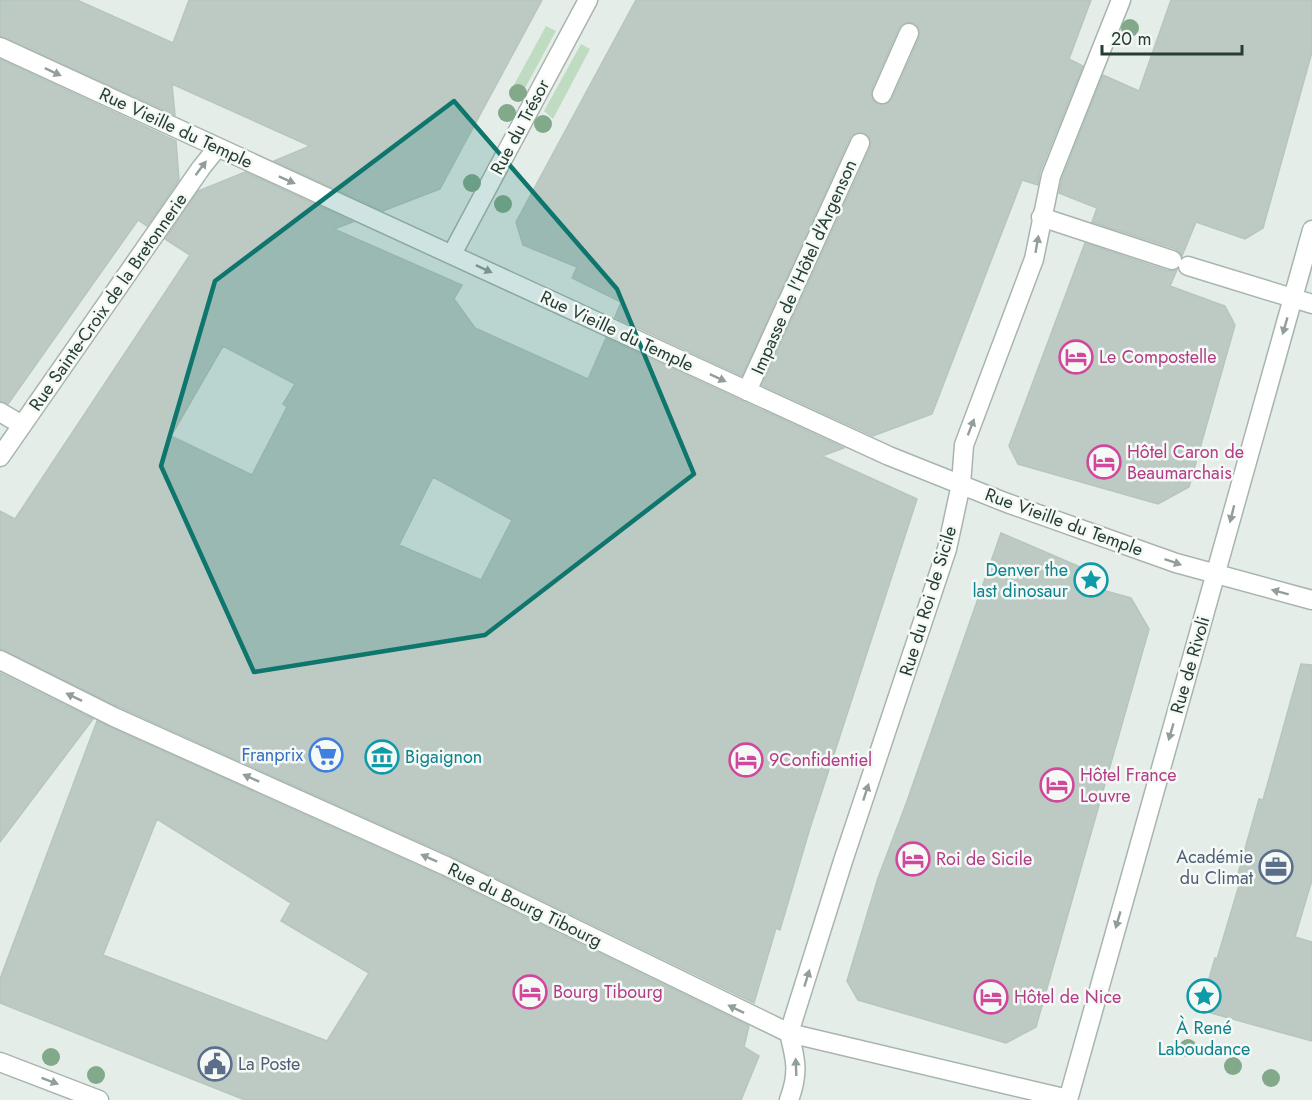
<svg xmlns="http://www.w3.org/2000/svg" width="1312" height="1100" viewBox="0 0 1312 1100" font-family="Jost,sans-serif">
  <rect width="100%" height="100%" fill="#e5ede8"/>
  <!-- green -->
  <path fill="#bfdcc2" d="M 546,26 L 556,31 L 518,101 L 509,94 Z
    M 581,44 L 590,49 L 553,119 L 544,111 Z"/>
  <!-- building -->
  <path fill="#bdcac3" stroke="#b7c6bd" stroke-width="1.5" fill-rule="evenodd" d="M 0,0 L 77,0 L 173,43 L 189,0 L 542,0 L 440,189 L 383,211 L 274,161 L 310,146 L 172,84 L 175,115 L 0,36 Z
    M 636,0 L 1091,0 L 1069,59 L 1083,66 L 1040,172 L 1038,185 L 1022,180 L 932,414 L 873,436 L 762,385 L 870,148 L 869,137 L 864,133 L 854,134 L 850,138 L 742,376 L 615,317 L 621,302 L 572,278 L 577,267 L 523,245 L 516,222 ZM 908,22 L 918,27 L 919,38 L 892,99 L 888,103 L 878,104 L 873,100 L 872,89 L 899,28 L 903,24 Z
    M 1171,0 L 1312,0 L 1312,52 L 1263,228 L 1245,239 L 1196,222 L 1182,256 L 1176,249 L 1092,222 L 1097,208 L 1059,193 L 1062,179 L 1103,75 L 1139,91 Z
    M 0,59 L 176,141 L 179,180 L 147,226 L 138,220 L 8,404 L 0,401 Z
    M 245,172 L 353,222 L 334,229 L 462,285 L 454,299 L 475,328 L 588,379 L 606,338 L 844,448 L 822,456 L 917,499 L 810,828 L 780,930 L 776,928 L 754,1003 L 451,856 L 119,707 L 0,649 L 0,511 L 15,519 L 190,255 L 165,239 L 198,191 ZM 223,346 L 295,384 L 283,404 L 287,407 L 252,475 L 171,436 ZM 433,477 L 512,520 L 481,580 L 399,545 Z
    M 1085,243 L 1168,271 L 1177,270 L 1170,286 L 1225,306 L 1235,325 L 1189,487 L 1158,504 L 1018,464 L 1009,446 Z
    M 1001,533 L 1092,572 L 1084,585 L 1131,598 L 1149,629 L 1036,1027 L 1006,1043 L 858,1000 L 847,981 L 878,878 L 906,804 Z
    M 1301,664 L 1312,665 L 1312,880 L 1295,937 L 1312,942 L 1312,1041 L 1200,1010 L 1215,958 L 1217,959 L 1240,882 L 1236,881 L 1259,799 L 1263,800 Z
    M 0,673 L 93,719 L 0,842 Z
    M 97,721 L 441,876 L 749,1026 L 744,1047 L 759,1056 L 741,1100 L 245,1100 L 0,1003 L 0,979 ZM 157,819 L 291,903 L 281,921 L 369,973 L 327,1041 L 103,955 Z"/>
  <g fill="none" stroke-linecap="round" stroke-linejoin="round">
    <defs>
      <path id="service" d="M 882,94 L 909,33
        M 747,391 L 860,143"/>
      <path id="pedestrian" d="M 1041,217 L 1172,260
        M 452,254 L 588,0
        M 1188,266 L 1312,304
        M 789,1033 L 1068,1099
        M 0,1062 L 99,1100"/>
      <path id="minor" d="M 0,47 L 889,456 L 1007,503 L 1176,563 L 1312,600
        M 0,412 L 22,425
        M 0,457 L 201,168 L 217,148
        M 0,660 L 114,717 L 446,866 L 789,1033
        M 789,1033 L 843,861 L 947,549 L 961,484 L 964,445 L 1034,259 L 1051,176 L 1121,0
        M 789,1033 C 796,1060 799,1073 789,1100
        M 1068,1100 L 1312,230"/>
    </defs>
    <!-- service casing -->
    <use href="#service" stroke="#a8b5ae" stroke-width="21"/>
    <!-- pedestrian casing -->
    <use href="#pedestrian" stroke="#a8b5ae" stroke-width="21"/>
    <!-- minor casing -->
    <use href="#minor" stroke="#a8b5ae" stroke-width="21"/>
    <!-- service -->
    <use href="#service" stroke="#fff" stroke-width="18"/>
    <!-- pedestrian -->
    <use href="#pedestrian" stroke="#fff" stroke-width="18"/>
    <!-- minor -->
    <use href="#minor" stroke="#fff" stroke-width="18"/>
  </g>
  <!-- trees -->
  <g fill="#83a98b">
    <circle cx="1130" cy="28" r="9"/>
    <circle cx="518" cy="93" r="9"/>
    <circle cx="507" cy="113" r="9"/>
    <circle cx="543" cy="124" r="9"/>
    <circle cx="472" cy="183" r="9"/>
    <circle cx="503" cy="204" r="9"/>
    <circle cx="1188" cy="1048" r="9"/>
    <circle cx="51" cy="1057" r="9"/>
    <circle cx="1233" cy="1066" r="9"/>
    <circle cx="96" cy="1075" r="9"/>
    <circle cx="1271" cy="1078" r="9"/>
  </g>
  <!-- one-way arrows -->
  <defs><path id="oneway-solid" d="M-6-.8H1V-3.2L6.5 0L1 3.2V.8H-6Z" transform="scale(1.5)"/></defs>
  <g fill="#929e99">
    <use href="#oneway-solid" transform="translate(53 72) rotate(25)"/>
    <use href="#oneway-solid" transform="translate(201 168) rotate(-53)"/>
    <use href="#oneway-solid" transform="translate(287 180) rotate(24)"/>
    <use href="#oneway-solid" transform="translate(1037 244) rotate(-80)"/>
    <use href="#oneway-solid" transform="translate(484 269) rotate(25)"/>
    <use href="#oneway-solid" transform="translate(1285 326) rotate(106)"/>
    <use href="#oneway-solid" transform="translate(718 378) rotate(25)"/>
    <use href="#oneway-solid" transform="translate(971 427) rotate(-69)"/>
    <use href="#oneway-solid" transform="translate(1232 514) rotate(104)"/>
    <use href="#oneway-solid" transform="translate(1173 562) rotate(19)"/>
    <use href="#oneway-solid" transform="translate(1280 592) rotate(-165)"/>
    <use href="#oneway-solid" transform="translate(74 697) rotate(-154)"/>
    <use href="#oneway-solid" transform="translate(1171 732) rotate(106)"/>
    <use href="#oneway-solid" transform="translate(251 778) rotate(-156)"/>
    <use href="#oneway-solid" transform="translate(866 792) rotate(-72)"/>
    <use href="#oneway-solid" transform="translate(429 858) rotate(-156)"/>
    <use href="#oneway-solid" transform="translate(1118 920) rotate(106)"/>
    <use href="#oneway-solid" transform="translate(807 978) rotate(-73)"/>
    <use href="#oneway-solid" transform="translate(736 1009) rotate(-154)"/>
    <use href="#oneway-solid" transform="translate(796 1067) rotate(-92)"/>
    <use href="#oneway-solid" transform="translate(50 1081) rotate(21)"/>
  </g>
  <!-- marked area -->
  <path fill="#0f766e" fill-opacity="0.2" stroke="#0f766e" stroke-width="4.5" stroke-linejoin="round" d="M 454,101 L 617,289 L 694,474 L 485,635 L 254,672 L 161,466 L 215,281 Z"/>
  <!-- icons -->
  <defs>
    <symbol id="hotel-ring" viewBox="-11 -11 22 22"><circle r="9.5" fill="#f5f9f6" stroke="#d1479c" stroke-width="1.5"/><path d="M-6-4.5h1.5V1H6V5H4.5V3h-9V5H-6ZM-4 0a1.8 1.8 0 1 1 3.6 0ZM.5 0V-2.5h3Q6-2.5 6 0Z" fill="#d1479c"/></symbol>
    <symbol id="sight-ring" viewBox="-11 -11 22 22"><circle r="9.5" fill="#f5f9f6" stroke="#0f9aa8" stroke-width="1.5"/><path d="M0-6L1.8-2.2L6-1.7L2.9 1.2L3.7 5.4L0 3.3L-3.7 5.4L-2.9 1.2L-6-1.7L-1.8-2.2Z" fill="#0f9aa8"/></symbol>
    <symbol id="supermarket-ring" viewBox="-11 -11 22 22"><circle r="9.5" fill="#f5f9f6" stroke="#3f7fe0" stroke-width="1.5"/><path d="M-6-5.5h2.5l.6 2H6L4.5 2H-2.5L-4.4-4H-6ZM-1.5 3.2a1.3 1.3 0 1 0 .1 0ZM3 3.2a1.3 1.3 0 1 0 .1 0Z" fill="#3f7fe0"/></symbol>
    <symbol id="museum-ring" viewBox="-11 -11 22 22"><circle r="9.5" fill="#f5f9f6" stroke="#0f9aa8" stroke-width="1.5"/><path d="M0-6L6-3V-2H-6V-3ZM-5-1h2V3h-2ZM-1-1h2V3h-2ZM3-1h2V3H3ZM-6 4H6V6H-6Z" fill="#0f9aa8"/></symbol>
    <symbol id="office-ring" viewBox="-11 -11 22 22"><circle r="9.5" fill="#f5f9f6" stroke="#5c6f8a" stroke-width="1.5"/><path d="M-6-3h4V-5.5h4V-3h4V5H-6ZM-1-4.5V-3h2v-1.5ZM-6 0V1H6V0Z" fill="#5c6f8a"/></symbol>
    <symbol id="civic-ring" viewBox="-11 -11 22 22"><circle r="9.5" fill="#f5f9f6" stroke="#5c6f8a" stroke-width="1.5"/><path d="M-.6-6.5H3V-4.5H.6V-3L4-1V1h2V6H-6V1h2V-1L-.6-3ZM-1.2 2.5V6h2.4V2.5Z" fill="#5c6f8a"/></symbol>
  </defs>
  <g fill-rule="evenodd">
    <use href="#hotel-ring" x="1057" y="338" width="38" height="38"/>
    <use href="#hotel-ring" x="1085" y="443" width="38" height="38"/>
    <use href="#sight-ring" x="1072" y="561" width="38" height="38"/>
    <use href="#supermarket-ring" x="307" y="736" width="38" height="38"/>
    <use href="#museum-ring" x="363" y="738" width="38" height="38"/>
    <use href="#hotel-ring" x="727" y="741" width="38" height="38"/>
    <use href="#hotel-ring" x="1038" y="766" width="38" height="38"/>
    <use href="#hotel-ring" x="894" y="840" width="38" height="38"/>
    <use href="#office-ring" x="1257" y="848" width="38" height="38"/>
    <use href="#hotel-ring" x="511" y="973" width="38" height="38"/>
    <use href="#sight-ring" x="1185" y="977" width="38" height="38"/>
    <use href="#hotel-ring" x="972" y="978" width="38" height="38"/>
    <use href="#civic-ring" x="196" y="1045" width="38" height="38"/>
  </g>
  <g text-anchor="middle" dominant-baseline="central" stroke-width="5" stroke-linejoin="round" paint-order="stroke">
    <!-- street labels -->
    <g font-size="18" fill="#253d33" stroke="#f5f9f6">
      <text transform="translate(520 127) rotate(-62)">Rue du Trésor</text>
      <text transform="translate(176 128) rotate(25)">Rue Vieille du Temple</text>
      <text transform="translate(804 267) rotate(-66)">Impasse de l'Hôtel d'Argenson</text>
      <text transform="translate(108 302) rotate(-55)">Rue Sainte-Croix de la Bretonnerie</text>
      <text transform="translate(617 331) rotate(25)">Rue Vieille du Temple</text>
      <text transform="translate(1064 522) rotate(20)">Rue Vieille du Temple</text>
      <text transform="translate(928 601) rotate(-73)">Rue du Roi de Sicile</text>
      <text transform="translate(1190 665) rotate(-74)">Rue de Rivoli</text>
      <text transform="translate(525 905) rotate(26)">Rue du Bourg Tibourg</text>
    </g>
    <!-- hotel labels -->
    <g font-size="18" fill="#b23c85" stroke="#f5f9f6" text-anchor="start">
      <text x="1099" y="357">Le Compostelle</text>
      <text x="1127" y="452">Hôtel Caron de<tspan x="1127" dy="21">Beaumarchais</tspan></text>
      <text x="769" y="760">9Confidentiel</text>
      <text x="1080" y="775">Hôtel France<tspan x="1080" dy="21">Louvre</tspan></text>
      <text x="936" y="859">Roi de Sicile</text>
      <text x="553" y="992">Bourg Tibourg</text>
      <text x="1014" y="997">Hôtel de Nice</text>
    </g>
    <!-- culture labels -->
    <g font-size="18" fill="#0d838f" stroke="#f5f9f6" text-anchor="end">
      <text x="1068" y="570">Denver the<tspan x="1068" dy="21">last dinosaur</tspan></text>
      <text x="405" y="757" text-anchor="start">Bigaignon</text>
      <text x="1204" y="1028" text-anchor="middle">À René<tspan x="1204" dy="21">Laboudance</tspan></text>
    </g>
    <!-- shop labels -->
    <g font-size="18" fill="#366cbe" stroke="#f5f9f6" text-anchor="end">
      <text x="303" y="755">Franprix</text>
    </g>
    <!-- service labels -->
    <g font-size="18" fill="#4e5e75" stroke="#f5f9f6" text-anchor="end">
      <text x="1253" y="857">Académie<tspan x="1253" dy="21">du Climat</tspan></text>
      <text x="238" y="1064" text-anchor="start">La Poste</text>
    </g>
  </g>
  <!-- scale -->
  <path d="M1102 45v9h140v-9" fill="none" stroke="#253d33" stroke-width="3"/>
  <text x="1111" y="45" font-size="18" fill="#253d33" stroke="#f5f9f6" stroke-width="4.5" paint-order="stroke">20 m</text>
</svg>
